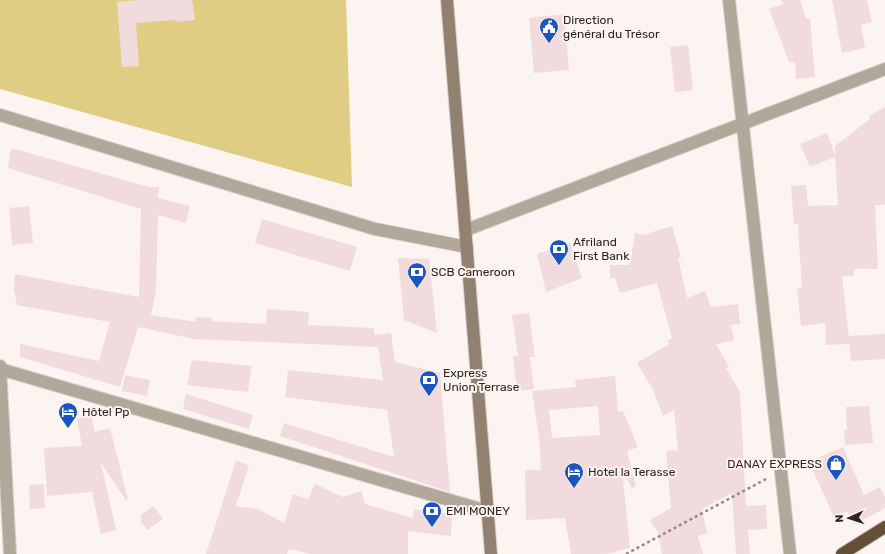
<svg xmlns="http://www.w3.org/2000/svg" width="885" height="554" viewBox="0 0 885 554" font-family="Rubik,sans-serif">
  <rect width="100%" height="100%" fill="#fcf4f1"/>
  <!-- green -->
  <path fill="#dfcd83" d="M 0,0 L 346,0 L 352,187 L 0,89 Z"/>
  <!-- building -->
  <path fill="#f1dbdc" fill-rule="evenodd" d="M 139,0 L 192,0 L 195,20 L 176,22 L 176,20 L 136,23 L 139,66 L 122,67 L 117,2 Z
    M 781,0 L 800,0 L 806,19 L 810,19 L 815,77 L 796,79 L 795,62 L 789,62 L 769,9 L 783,4 Z
    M 832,0 L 867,0 L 872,22 L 861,25 L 865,48 L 842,53 Z
    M 564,14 L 569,70 L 534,73 L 529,18 Z
    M 688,45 L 693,90 L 675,92 L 670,47 Z
    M 885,107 L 885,205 L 875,205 L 878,269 L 854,269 L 854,276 L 842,276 L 849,338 L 849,336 L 885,334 L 885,359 L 851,361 L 849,344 L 826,345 L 825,323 L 801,326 L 797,289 L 802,288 L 798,224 L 794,224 L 791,186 L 806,185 L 808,206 L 838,205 L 835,157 L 810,167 L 800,144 L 827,133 L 835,155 L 835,146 L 870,119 L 869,116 Z
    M 11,148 L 149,187 L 159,187 L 158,198 L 190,206 L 186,223 L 158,215 L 156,291 L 151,315 L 196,322 L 196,317 L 212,318 L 212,321 L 266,324 L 267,309 L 309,312 L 308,325 L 374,328 L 374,335 L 391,333 L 395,362 L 440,373 L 450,492 L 280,436 L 284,423 L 394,457 L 387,410 L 285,397 L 288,370 L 383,380 L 378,347 L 194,339 L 138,327 L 120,387 L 20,357 L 20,344 L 99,361 L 110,322 L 17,305 L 14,290 L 15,274 L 139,297 L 141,209 L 8,168 Z
    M 29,206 L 33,243 L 12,245 L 9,208 Z
    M 262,219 L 357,247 L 350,271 L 255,243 Z
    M 672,226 L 681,257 L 678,258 L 687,298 L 705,291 L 711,307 L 738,304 L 740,324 L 731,325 L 734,341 L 716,344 L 729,367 L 726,368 L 740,392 L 746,506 L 766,505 L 767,529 L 748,530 L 750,554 L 736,554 L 732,493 L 702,509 L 707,534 L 698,536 L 703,554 L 662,554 L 658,533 L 650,520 L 671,508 L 666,451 L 678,450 L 674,410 L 663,416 L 653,390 L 637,363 L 669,344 L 667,341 L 672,338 L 657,283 L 620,293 L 615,278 L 610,278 L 610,265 L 630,265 L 635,233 L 643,235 Z
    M 570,243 L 582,278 L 546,292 L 537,254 Z
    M 398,258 L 429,259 L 437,333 L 404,320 Z
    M 529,313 L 535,357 L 530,357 L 534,389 L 517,391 L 513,356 L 518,356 L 512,315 Z
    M 192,360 L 252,366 L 248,392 L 187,385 Z
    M 125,375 L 150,380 L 147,396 L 122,391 Z
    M 615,376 L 618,412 L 623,411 L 638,447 L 627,451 L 636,486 L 632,488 L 622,470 L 630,548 L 607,554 L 571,554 L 565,518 L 526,520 L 525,470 L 541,470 L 539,437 L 532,391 L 576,387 L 575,380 ZM 598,406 L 600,435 L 552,438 L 549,410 Z
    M 186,394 L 253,415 L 249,429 L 183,409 Z
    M 869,406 L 873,443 L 845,445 L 844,430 L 847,430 L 846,407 Z
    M 91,416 L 95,432 L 110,428 L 128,499 L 126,500 L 101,463 L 116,530 L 101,534 L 92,492 L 47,496 L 44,448 L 82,446 L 77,419 Z
    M 843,447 L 864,495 L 880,487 L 885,497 L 885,508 L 854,525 L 847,511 L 834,517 L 809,462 Z
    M 236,461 L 249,465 L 236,506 L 258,509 L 284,523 L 293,494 L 308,499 L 315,484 L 343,497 L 361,491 L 365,504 L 413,518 L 414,509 L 452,514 L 451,536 L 408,531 L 408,554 L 311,554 L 289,549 L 287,554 L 206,554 Z
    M 44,484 L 45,508 L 30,509 L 29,485 Z
    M 154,506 L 163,519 L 147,530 L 141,521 L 141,515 Z"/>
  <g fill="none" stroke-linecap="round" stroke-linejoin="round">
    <defs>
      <path id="street" d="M 729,0 L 790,554
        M 0,115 L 375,229 L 467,247
        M 466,230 L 885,69
        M 0,366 L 10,554
        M 0,369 L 487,511"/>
      <path id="secondary" d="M 447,0 L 491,554"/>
      <path id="highway" d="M 842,554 L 885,527"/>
    </defs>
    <!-- street casing -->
    <use href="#street" stroke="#d8cfcb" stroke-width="14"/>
    <!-- secondary casing -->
    <use href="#secondary" stroke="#d8cfcb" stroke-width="14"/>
    <!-- highway casing -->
    <use href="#highway" stroke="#d8cfcb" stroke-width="14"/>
    <!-- path -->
    <path stroke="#938883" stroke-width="2.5" stroke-dasharray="3 3" stroke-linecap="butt" d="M 626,554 L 766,479"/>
    <!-- street -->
    <use href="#street" stroke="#b2a79b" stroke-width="12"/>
    <!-- secondary -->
    <use href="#secondary" stroke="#918170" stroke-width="12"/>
    <!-- highway -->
    <use href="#highway" stroke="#654f36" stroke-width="12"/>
  </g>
  <!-- icons -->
  <defs>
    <symbol id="civic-pin" viewBox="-11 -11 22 30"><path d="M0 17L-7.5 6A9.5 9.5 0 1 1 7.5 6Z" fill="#1b55c1" stroke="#fcf4f1"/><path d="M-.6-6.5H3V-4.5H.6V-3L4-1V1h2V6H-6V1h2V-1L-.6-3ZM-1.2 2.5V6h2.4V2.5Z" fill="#fff"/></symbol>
    <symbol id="bank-pin" viewBox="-11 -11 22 30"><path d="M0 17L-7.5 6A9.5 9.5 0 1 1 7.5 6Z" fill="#1b55c1" stroke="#fcf4f1"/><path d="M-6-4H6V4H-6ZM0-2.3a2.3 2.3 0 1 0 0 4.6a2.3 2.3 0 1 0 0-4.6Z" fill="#fff"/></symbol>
    <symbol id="hotel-pin" viewBox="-11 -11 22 30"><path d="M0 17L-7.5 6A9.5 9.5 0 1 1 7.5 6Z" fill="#1b55c1" stroke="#fcf4f1"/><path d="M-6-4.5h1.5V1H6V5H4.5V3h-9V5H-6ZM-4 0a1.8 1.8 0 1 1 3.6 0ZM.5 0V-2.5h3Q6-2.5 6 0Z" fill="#fff"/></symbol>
    <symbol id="shop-pin" viewBox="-11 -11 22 30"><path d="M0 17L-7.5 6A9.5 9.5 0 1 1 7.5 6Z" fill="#1b55c1" stroke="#fcf4f1"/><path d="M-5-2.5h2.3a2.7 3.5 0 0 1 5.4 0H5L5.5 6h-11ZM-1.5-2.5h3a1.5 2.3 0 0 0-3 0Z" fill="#fff"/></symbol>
  </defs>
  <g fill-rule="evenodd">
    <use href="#civic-pin" x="538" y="16" width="22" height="30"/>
    <use href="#bank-pin" x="548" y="238" width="22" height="30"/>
    <use href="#bank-pin" x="406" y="261" width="22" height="30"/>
    <use href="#bank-pin" x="418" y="369" width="22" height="30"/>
    <use href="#hotel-pin" x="57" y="401" width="22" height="30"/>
    <use href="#shop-pin" x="825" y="453" width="22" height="30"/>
    <use href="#hotel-pin" x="563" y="461" width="22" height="30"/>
    <use href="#bank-pin" x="421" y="500" width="22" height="30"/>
  </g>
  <g text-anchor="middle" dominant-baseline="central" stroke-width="4" stroke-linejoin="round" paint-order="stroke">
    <!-- poi labels -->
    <g font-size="12" fill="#32241e" stroke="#fcf4f1" text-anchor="start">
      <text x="563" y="20">Direction<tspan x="563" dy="14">général du Trésor</tspan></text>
      <text x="573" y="242">Afriland<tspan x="573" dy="14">First Bank</tspan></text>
      <text x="431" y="272">SCB Cameroon</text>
      <text x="443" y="373">Express<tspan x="443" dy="14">Union Terrase</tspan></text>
      <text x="82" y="412">Hôtel Pp</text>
      <text x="822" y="464" text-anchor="end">DANAY EXPRESS</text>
      <text x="588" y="472">Hotel la Terasse</text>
      <text x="446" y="511">EMI MONEY</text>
    </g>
  </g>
  <!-- north arrow -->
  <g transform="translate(849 518) rotate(267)" stroke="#fcf4f1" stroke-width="3" paint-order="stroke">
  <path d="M0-3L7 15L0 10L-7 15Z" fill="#32241e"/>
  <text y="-6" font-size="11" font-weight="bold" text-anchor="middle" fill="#32241e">N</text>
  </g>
</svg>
